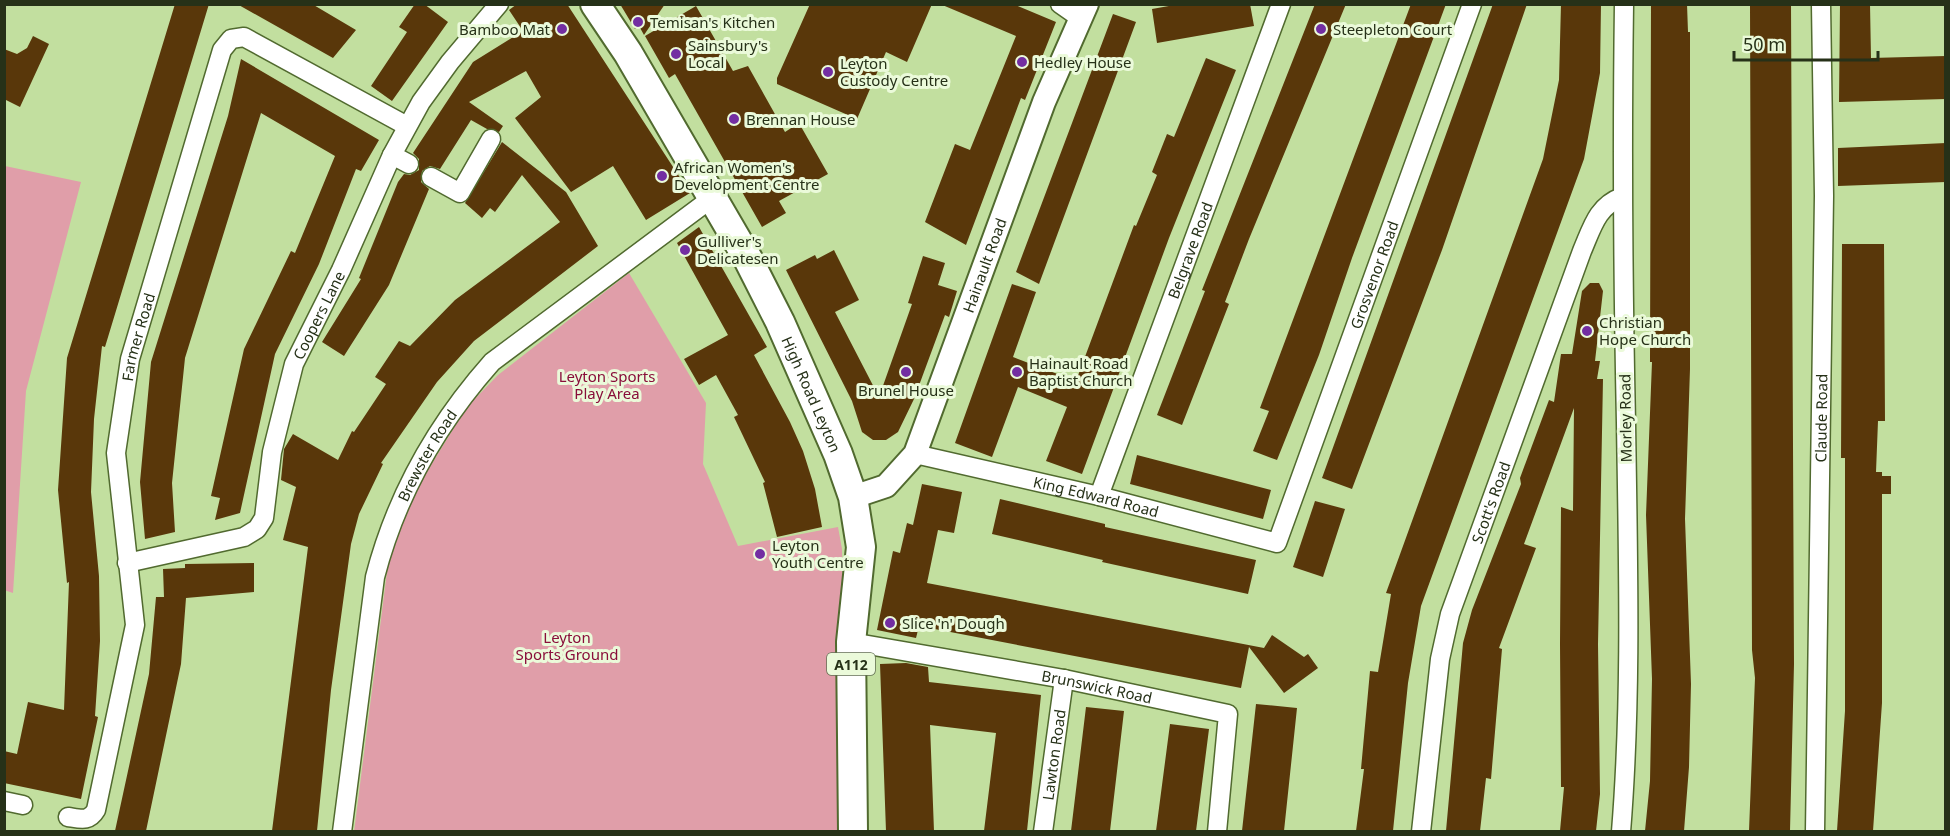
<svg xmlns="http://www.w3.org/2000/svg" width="1950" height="836" viewBox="0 0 1950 836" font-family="'Noto Sans',sans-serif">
  <rect width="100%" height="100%" fill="#c2df9f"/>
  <!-- green -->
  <path fill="#e09ea9" d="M 5,166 L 81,182 L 26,391 L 13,593 L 4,590 Z
    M 629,273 L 706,403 L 703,464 L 738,546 L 838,527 L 842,549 L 847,831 L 354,832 L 388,564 L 409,501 L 466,408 L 498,375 Z"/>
  <!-- building -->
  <path fill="#59370a" d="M 175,4 L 209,4 L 105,347 L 102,346 L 94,419 L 91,492 L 99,576 L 100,641 L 95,716 L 98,717 L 81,799 L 4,783 L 4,751 L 17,754 L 28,702 L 64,710 L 69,582 L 67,583 L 58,490 L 67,358 Z
    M 237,4 L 312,4 L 356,30 L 333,58 Z
    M 415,4 L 424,4 L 448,22 L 392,101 L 371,86 L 407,32 L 399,27 Z
    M 517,4 L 567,4 L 690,193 L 646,220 L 613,166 L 571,192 L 515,118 L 541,97 L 526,71 L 469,102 L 503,126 L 499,132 L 487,129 L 471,120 L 440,169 L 430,166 L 422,171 L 421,182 L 429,189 L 389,285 L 344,356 L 322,342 L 361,279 L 359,278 L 398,182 L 404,174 L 410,175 L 419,170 L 419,159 L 413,153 L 473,62 L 523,31 L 509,10 Z
    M 620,4 L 665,4 L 644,35 L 639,26 L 635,29 Z
    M 810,4 L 932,4 L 907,62 L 886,52 L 857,119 L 777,84 L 777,78 Z
    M 940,4 L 1013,4 L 1056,22 L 1025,100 L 1021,98 L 966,245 L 925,222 L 955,144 L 970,150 L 1016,36 Z
    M 1180,4 L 1250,4 L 1254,26 L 1157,43 L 1152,9 Z
    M 1315,4 L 1346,4 L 1249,239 L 1225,302 L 1229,304 L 1182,425 L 1157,415 L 1205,291 L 1202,290 Z
    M 1411,4 L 1446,4 L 1352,258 L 1319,355 L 1277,460 L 1253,451 L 1269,411 L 1260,408 Z
    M 1493,4 L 1527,4 L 1442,250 L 1352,489 L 1322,478 Z
    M 1561,4 L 1601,4 L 1600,73 L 1584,159 L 1421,606 L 1408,683 L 1393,831 L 1356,831 L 1364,769 L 1361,769 L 1370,671 L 1378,672 L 1391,594 L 1386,593 L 1543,159 L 1559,80 Z
    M 1651,4 L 1687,4 L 1688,32 L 1690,32 L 1690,369 L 1685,519 L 1691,684 L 1689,767 L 1684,831 L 1645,831 L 1650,781 L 1652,679 L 1646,515 L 1652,362 L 1650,362 Z
    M 1750,4 L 1791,4 L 1794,664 L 1790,831 L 1749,831 L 1755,678 L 1752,650 Z
    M 1840,4 L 1870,4 L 1871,58 L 1946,56 L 1946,99 L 1839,102 Z
    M 696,6 L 733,71 L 748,66 L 785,132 L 799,123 L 828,174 L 779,201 L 786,213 L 762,227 L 675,74 L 669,78 L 645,36 Z
    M 1113,14 L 1136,22 L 1039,284 L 1016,272 Z
    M 33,36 L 49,44 L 20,107 L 4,99 L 4,49 L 17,54 L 27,48 Z
    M 1206,58 L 1236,70 L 1169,238 L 1082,474 L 1046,461 L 1067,407 L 1018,387 L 992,457 L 955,443 L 1012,284 L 1036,292 L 1013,357 L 1076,381 L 1134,225 L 1136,226 L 1157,175 L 1152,172 L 1167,134 L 1174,137 Z
    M 241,59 L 379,140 L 361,171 L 356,169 L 319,264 L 275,354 L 240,513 L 215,520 L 220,498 L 211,496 L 244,349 L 291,251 L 295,253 L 335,156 L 261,113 L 185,358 L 172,483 L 175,532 L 145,539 L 140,482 L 151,362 L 228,116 Z
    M 502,142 L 566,192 L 598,246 L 474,341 L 437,382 L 381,463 L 383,464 L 359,514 L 351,544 L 331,690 L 317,831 L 272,831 L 308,547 L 283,540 L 296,487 L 281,480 L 284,449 L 293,434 L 338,460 L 352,431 L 354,432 L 386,384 L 375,377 L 399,341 L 410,346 L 455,300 L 560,222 L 522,175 L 495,212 L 490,208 L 482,218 L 465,203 Z
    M 1946,143 L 1946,182 L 1838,186 L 1838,148 Z
    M 699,227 L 767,347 L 754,355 L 790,422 L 803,451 L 815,489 L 822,527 L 777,537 L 763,483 L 765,482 L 734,417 L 738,415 L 716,375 L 699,385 L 684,359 L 728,335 L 677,243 Z
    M 1842,244 L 1884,244 L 1885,421 L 1878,421 L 1876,472 L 1882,472 L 1882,476 L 1891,476 L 1891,494 L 1882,494 L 1882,703 L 1873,831 L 1837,831 L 1845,711 L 1845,458 L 1841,458 Z
    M 834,250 L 859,300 L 835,312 L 879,397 L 912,304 L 908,303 L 923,256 L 945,263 L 938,285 L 957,291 L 949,317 L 945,315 L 914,399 L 898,432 L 886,440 L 873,440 L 862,432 L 852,401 L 786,270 L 815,255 L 817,259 Z
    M 1590,283 L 1599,283 L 1603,291 L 1595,361 L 1600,361 L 1597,379 L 1603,379 L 1598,644 L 1600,794 L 1596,831 L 1560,831 L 1564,787 L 1561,787 L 1560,644 L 1561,507 L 1573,511 L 1574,408 L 1524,544 L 1536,548 L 1499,648 L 1502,649 L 1491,779 L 1486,778 L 1480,831 L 1446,831 L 1463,643 L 1472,610 L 1521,484 L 1520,478 L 1549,400 L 1554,402 L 1561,354 L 1572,354 L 1582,291 Z
    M 1137,455 L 1271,490 L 1263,519 L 1130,484 Z
    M 922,484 L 962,492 L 954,533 L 938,530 L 927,583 L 1264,648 L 1272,635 L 1304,657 L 1308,654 L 1318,668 L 1284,693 L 1249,647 L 1241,688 L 919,626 L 916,638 L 877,630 L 893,551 L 900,553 L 907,523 L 913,525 Z
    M 1000,499 L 1105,524 L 1105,527 L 1256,560 L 1248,594 L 1102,562 L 1103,560 L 992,534 Z
    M 1315,501 L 1345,509 L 1323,577 L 1293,567 Z
    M 254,563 L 254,592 L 186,598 L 181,664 L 146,831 L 115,831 L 149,674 L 156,597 L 164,597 L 163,569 L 185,568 L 185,564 Z
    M 906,663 L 928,667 L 929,682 L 1041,695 L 1027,831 L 984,831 L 996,733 L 930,725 L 934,831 L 886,831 L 880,664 Z
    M 1256,704 L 1297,708 L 1284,831 L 1242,831 Z
    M 1086,707 L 1124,711 L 1110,831 L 1071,831 Z
    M 1170,724 L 1209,729 L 1196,831 L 1156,831 Z"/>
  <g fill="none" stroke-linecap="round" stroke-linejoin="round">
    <defs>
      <g id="minor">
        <path d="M 1060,4 L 1080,18"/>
        <path d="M 392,155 L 409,164"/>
        <path d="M 431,177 L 460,193 L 491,139"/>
        <path id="s1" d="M 915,454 L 1099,496 L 1277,543 L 1472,4"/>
        <path id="s2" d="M 1099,496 L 1281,4"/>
        <path id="s3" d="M 127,563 L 244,537 L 257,529 L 264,518 L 272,452 L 294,364 L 341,270 L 392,155 L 421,102 L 450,62 L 499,4"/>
        <path id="s4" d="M 851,642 L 1064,679 L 1228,714 L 1217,832"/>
        <path d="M 4,801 L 23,805"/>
        <path id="s5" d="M 68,817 C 81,819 89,822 96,810 L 135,625 L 116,453 L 130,359 L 222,50 L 231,39 L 244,37 L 407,126"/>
        <path id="s6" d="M 342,832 L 375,577 C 396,496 437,424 492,362 L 712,198"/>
        <path id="s7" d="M 1043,832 L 1064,679"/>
        <path id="s8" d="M 1421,832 L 1440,659 L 1450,614 L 1582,251 C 1592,228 1597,206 1622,197"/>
        <path d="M 1621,832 C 1632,696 1628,559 1626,423 C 1623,283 1622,144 1624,4"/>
        <path id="s9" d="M 1815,832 L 1824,196 L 1821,4"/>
      </g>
      <g id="tertiary">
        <path id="s10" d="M 853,497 L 886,486 L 915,454 L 1044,102 L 1087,4"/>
      </g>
      <g id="primary">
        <path id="s11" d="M 595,4 L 628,53 L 748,259 L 780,322 L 838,454 L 853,497 L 861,547 L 851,642 L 853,832"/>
      </g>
    </defs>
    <!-- minor casing -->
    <use href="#minor" stroke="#516a2f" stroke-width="21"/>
    <!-- tertiary casing -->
    <use href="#tertiary" stroke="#516a2f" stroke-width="26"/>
    <!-- primary casing -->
    <use href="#primary" stroke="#516a2f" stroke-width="32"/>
    <!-- minor -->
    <use href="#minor" stroke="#fff" stroke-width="18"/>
    <!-- tertiary -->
    <use href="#tertiary" stroke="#fff" stroke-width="22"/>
    <!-- primary -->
    <use href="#primary" stroke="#fff" stroke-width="28"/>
  </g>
  <!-- markers -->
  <g fill="#732ea2" stroke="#ebfada" stroke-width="2">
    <circle cx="638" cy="22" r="6"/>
    <circle cx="562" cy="29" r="6"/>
    <circle cx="1321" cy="29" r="6"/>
    <circle cx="676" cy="54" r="6"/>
    <circle cx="1022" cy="62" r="6"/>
    <circle cx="828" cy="72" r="6"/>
    <circle cx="734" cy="119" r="6"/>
    <circle cx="662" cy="176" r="6"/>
    <circle cx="685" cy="250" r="6"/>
    <circle cx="1587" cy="331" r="6"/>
    <circle cx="906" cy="372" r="6"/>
    <circle cx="1017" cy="372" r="6"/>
    <circle cx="760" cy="554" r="6"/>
    <circle cx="890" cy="623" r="6"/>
  </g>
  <g text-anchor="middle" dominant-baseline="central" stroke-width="6" stroke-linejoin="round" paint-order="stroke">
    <!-- shield labels -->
    <rect fill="#ebfada" stroke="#616d52" stroke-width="1.5" x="827" y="653" width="48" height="22" rx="4.5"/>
    <g font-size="14" font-weight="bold" fill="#263118">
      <text x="851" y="664">A112</text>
    </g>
    <!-- poi labels -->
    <g font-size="15" fill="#263118" stroke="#ebfada" text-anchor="start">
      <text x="650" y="22">Temisan's Kitchen</text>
      <text x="550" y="29" text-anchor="end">Bamboo Mat</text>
      <text x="1333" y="29">Steepleton Court</text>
      <text x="688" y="45">Sainsbury's<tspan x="688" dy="17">Local</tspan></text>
      <text x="1034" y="62">Hedley House</text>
      <text x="840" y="63">Leyton<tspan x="840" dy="17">Custody Centre</tspan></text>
      <text x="746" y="119">Brennan House</text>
      <text x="674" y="167">African Women's<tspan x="674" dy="17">Development Centre</tspan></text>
      <text x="697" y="241">Gulliver's<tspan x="697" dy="17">Delicatesen</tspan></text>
      <text x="1599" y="322">Christian<tspan x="1599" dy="17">Hope Church</tspan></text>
      <text x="1029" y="363">Hainault Road<tspan x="1029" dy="17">Baptist Church</tspan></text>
      <text x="906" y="390" text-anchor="middle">Brunel House</text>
      <text x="772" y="545">Leyton<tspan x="772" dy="17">Youth Centre</tspan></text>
      <text x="902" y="623">Slice 'n' Dough</text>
    </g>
    <!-- street labels -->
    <g font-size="15" fill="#263118" stroke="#ebfada">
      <text stroke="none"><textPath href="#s2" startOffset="262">Belgrave Road</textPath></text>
      <text stroke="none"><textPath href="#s10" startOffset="279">Hainault Road</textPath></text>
      <text stroke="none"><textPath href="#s1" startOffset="658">Grosvenor Road</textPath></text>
      <text stroke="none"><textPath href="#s3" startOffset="360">Coopers Lane</textPath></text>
      <text stroke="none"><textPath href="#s5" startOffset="512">Farmer Road</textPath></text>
      <text stroke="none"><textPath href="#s11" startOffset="447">High Road Leyton</textPath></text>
      <text transform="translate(1625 418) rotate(-91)">Morley Road</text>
      <text stroke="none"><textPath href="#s9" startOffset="414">Claude Road</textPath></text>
      <text stroke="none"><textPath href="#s6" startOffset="390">Brewster Road</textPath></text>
      <text stroke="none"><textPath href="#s1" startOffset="186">King Edward Road</textPath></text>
      <text stroke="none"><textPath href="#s8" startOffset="339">Scott's Road</textPath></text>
      <text stroke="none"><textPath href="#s4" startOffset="250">Brunswick Road</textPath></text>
      <text stroke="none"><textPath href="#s7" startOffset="78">Lawton Road</textPath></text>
    </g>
    <!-- park labels -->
    <g font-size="15" fill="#890e3a" stroke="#ebfada">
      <text x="607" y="376">Leyton Sports<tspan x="607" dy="17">Play Area</tspan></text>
      <text x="567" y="637">Leyton<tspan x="567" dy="17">Sports Ground</tspan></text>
    </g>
  </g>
  <!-- border -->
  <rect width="1950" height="836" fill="none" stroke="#263118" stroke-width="12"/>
  <!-- scale -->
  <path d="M1734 51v9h144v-9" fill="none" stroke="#263118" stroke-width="3"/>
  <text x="1743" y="51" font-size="18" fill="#263118" stroke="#ebfada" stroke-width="4.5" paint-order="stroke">50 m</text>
</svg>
